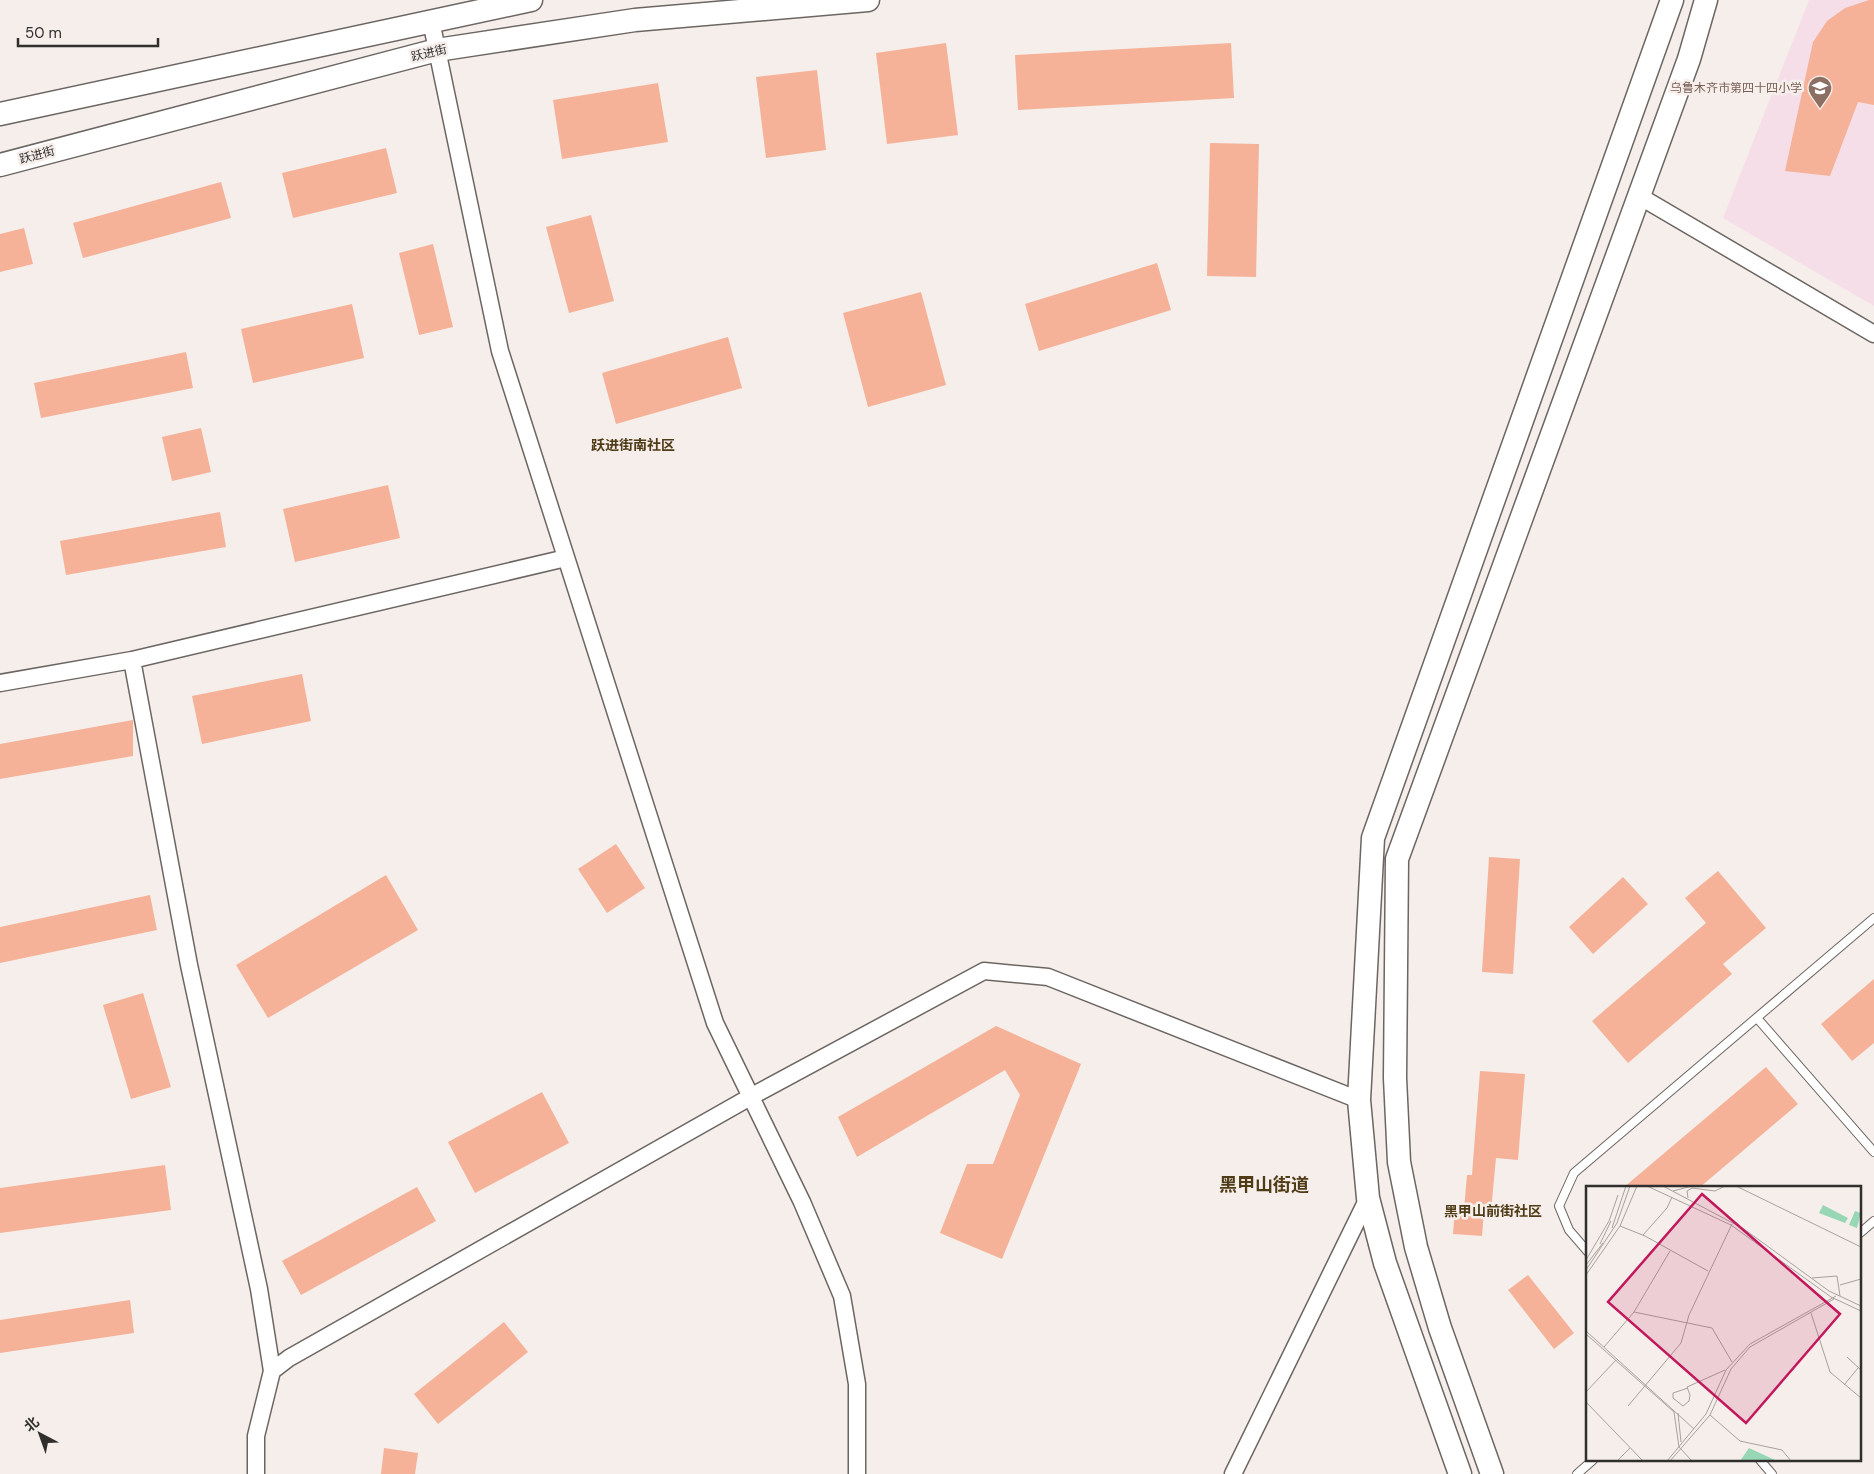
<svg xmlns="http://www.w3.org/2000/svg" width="1874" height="1474" viewBox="0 0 1874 1474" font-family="'DM Sans','Noto Sans SC',sans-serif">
  <rect width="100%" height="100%" fill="#f5eeea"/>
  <!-- education -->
  <path fill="#f6dee8" d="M 1809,0 L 1874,0 L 1874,306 L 1723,218 Z"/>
  <!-- building -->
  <path fill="#f5b299" d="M 1869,0 L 1874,0 L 1874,105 L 1858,102 L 1830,176 L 1785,171 L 1813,42 L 1827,21 L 1845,8 Z
    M 946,43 L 958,135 L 887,144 L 876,53 Z
    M 1231,43 L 1234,98 L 1018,110 L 1015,55 Z
    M 817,70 L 826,150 L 766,158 L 756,77 Z
    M 658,83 L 668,142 L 562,159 L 553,100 Z
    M 1210,143 L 1259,144 L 1256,277 L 1207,276 Z
    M 386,148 L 397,193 L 293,218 L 282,173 Z
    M 221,182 L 231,218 L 83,258 L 73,223 Z
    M 591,215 L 614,301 L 569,313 L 546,227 Z
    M 24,228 L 33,264 L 0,272 L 0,234 Z
    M 433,244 L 453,327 L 419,335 L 399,253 Z
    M 1157,263 L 1171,310 L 1039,351 L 1025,304 Z
    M 921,292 L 946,385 L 868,407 L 843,313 Z
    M 352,304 L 364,358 L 253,383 L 241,329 Z
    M 728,337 L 742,388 L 616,424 L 602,373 Z
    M 186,352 L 193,388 L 41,418 L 34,383 Z
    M 201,428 L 211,472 L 172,481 L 162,437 Z
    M 388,485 L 400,538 L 295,562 L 283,509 Z
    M 220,512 L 226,547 L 66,575 L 60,541 Z
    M 302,674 L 311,721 L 202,744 L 192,696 Z
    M 133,720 L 133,756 L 0,779 L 0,744 Z
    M 616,844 L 645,888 L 607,913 L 578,869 Z
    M 1489,857 L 1520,859 L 1513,974 L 1482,972 Z
    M 1718,871 L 1766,928 L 1723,964 L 1732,974 L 1628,1063 L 1592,1021 L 1706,923 L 1685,898 Z
    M 386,875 L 418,930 L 268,1018 L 236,965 Z
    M 1623,877 L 1648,904 L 1593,954 L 1569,927 Z
    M 150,895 L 157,930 L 0,963 L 0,927 Z
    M 1874,979 L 1874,1043 L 1852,1061 L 1821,1024 Z
    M 143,993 L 171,1087 L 131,1099 L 103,1005 Z
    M 996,1026 L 1081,1064 L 1002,1259 L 940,1233 L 967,1164 L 993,1164 L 1020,1095 L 1005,1070 L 857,1157 L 838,1117 Z
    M 1766,1067 L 1798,1104 L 1699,1188 L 1623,1188 Z
    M 1480,1071 L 1525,1074 L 1518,1160 L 1496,1158 L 1491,1211 L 1484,1210 L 1482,1236 L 1453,1234 L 1455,1208 L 1464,1209 L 1467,1175 L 1472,1175 Z
    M 542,1092 L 569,1143 L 475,1193 L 448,1142 Z
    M 165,1165 L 171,1210 L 0,1233 L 0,1188 Z
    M 417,1187 L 436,1221 L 301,1295 L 282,1261 Z
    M 1528,1275 L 1574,1333 L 1554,1349 L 1508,1290 Z
    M 130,1300 L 134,1333 L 0,1353 L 0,1320 Z
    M 504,1322 L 528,1352 L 438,1424 L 414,1394 Z
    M 384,1448 L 418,1453 L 415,1474 L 381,1474 Z"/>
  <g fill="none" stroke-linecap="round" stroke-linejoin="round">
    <defs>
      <path id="lane" d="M 1757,1018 L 1874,1152
        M 1860,1233 L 1874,1221
        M 1588,1252 L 1569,1230 L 1559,1206 L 1574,1173 L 1874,918
        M 1760,1460 L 1772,1474
        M 1577,1474 L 1593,1460"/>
      <path id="street" d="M 431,21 L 500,351 L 715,1023 L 802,1202 L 842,1296 L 857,1384 L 857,1474
        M 1639,196 L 1874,334
        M 132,660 L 189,965 L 259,1289 L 272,1371 L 256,1436 L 256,1474
        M 0,683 L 132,660 L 566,558
        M 272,1371 L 289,1358 L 752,1096 L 984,971 L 1048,977 L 1359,1100
        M 1233,1474 L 1368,1198"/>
      <path id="secondary" d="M 0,114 L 531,0
        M 0,165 L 437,50 L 635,20 L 868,0
        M 1460,1474 L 1385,1263 L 1368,1198 L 1359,1100 L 1373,838 L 1672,0
        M 1492,1474 L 1440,1328 L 1416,1247 L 1399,1162 L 1395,1078 L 1397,859 L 1689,59 L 1706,0"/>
    </defs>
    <!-- lane casing -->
    <use href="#lane" stroke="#6c6663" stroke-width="10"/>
    <!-- street casing -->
    <use href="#street" stroke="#6c6663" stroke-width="19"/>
    <!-- secondary casing -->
    <use href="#secondary" stroke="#6c6663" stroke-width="25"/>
    <!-- lane -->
    <use href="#lane" stroke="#fff" stroke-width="8"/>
    <!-- street -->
    <use href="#street" stroke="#fff" stroke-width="16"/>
    <!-- secondary -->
    <use href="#secondary" stroke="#fff" stroke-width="22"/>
  </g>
  <!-- icons -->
  <defs>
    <symbol id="school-pin" viewBox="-11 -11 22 30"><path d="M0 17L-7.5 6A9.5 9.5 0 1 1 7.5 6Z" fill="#8d6e63" stroke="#f5eeea"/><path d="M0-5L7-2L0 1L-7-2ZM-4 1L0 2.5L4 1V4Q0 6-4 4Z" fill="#fff"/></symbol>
  </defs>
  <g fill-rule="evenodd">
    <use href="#school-pin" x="1806" y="74" width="28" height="38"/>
  </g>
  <g text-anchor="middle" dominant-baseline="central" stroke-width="5" stroke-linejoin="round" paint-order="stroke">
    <!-- street labels -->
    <g font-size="12" fill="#312f2d" stroke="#f5eeea">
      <text transform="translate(429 53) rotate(-13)">跃进街</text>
      <text transform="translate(37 155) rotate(-15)">跃进街</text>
    </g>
    <!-- education labels -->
    <g font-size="12" fill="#785e54" stroke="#f5eeea" text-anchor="end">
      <text x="1802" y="88">乌鲁木齐市第四十四小学</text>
    </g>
    <!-- neighbourhood labels -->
    <g font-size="14" font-weight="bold" fill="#4f3b16" stroke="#f5eeea">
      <text x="633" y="445">跃进街南社区</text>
      <text x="1493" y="1211">黑甲山前街社区</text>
    </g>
    <!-- district labels -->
    <g font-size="18" font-weight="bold" fill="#4f3b16" stroke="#f5eeea">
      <text x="1264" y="1185">黑甲山街道</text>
    </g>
  </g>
  <!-- overview -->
  <g transform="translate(1586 1186)">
    <rect width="275" height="275" fill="#f5eeea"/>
    <path d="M 237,19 L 262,32 L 259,37 L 233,27 ZM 269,25 L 275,27 L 271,42 L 263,39 ZM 163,262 L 189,274 L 154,275 Z" fill="#98d7b6"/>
    <path fill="none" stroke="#a7a29e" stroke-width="1" d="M 61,0 L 145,39 L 245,111 L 275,125M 77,0 L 158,43 L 243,105 L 275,120M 150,0 L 275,61M 87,5 L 106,0M 102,12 L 101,5 L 106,2 L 129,5 L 139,0M 34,40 L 59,50 L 122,85M 34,40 L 51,0M 26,42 L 40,0M 57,49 L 81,22 L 86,11M 14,58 L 25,35M 0,74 L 23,35 L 32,9M 0,79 L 17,57M 0,84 L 31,37 L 44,0M 0,89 L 34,40M 226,92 L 251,90 L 254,110M 254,99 L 275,93M 48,126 L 126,142 L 146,176M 225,127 L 244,186 L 275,212M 0,145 L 108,243M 0,148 L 88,226 L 93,261 L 106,275M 18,161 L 48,126 L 84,65M 261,171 L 275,184M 258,199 L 272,182M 102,202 L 87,207 L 87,212 L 97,220 L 103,215 L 104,209 L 101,201 L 139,184M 0,206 L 30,174M 0,216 L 57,275M 42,220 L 95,157 L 103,129 L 146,38M 92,227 L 95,256M 124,229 L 154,255 L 196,264 L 205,275M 31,275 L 44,262M 81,275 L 120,228 L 140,184 L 164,158 L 250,110M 84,275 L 124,229 L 145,183 L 164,161 L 248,113"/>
    <path fill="#c2185b" fill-opacity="0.15" stroke="#c2185b" stroke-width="2.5" d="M 116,8 L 254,128 L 160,237 L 22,116 Z"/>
    <rect width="275" height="275" fill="none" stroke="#312f2d" stroke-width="2.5"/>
  </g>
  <!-- north arrow -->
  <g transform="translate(40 1434) rotate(319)" stroke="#f5eeea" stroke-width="4" paint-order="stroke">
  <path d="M0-4L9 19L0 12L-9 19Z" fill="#312f2d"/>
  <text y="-8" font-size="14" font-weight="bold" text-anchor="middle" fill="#312f2d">北</text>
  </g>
  <!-- scale -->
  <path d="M18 38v8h140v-8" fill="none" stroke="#312f2d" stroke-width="2.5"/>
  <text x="25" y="38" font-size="15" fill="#312f2d" stroke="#f5eeea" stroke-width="4" paint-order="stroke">50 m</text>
</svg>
